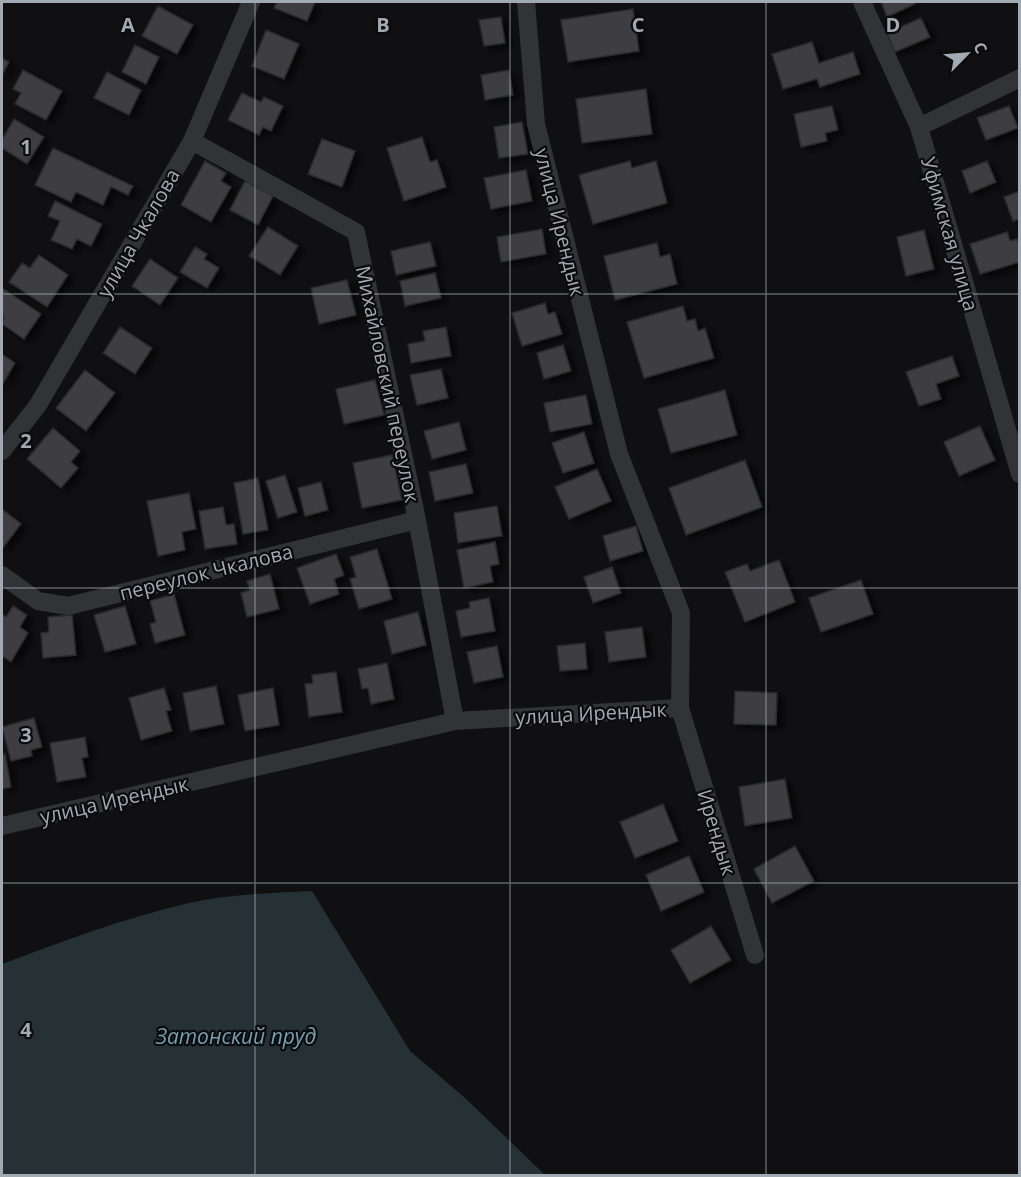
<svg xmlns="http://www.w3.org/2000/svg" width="1021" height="1177" viewBox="0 0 1021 1177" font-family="'Open Sans',sans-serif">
  <defs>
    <filter id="shadow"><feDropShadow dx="6" dy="4" stdDeviation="3" flood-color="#0009"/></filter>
  </defs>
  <rect width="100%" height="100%" fill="#101012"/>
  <!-- water -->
  <path fill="#263135" d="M 312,891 L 410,1051 L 464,1097 L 545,1175 L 2,1175 L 2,964 C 63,941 125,918 189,903 C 229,894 271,893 312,891 Z"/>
  <!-- building -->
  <path fill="#3c3e42" stroke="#2a2b2e" stroke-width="1.5" filter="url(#shadow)" d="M 277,2 L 315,2 L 307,21 L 274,8 Z
    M 881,2 L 914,2 L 915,4 L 887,17 Z
    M 158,6 L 193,25 L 177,54 L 142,36 Z
    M 633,9 L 639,51 L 568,62 L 561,20 Z
    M 501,17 L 505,43 L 484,46 L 479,20 Z
    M 921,18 L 930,37 L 895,52 L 887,33 Z
    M 266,30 L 299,44 L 284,79 L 252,66 Z
    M 812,42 L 819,63 L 853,52 L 860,74 L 820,87 L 817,79 L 783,89 L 772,54 Z
    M 135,45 L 159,57 L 146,84 L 122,72 Z
    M 2,58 L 9,62 L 2,75 Z
    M 23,70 L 62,91 L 46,120 L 15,104 L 21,93 L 13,89 Z
    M 509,70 L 513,95 L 485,100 L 481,75 Z
    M 107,72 L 141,90 L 129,115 L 94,98 Z
    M 646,89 L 652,134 L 582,143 L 576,99 Z
    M 242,93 L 261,102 L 264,97 L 283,106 L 271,131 L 263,127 L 259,135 L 228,120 Z
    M 832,106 L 838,130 L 825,133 L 827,141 L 801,147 L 794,114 Z
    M 1009,106 L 1018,128 L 986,140 L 977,118 Z
    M 14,119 L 44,137 L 27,164 L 2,148 L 2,140 Z
    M 522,122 L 528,154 L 499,158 L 494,127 Z
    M 422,137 L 430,162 L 437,160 L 446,187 L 404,201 L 387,148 Z
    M 322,139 L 355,151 L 342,187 L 308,174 Z
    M 53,148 L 133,186 L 128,195 L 111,187 L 103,205 L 76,192 L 71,202 L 35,185 Z
    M 205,161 L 226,173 L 221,181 L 231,187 L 211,222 L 181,205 Z
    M 630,161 L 632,168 L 656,161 L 667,203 L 593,224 L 579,175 Z
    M 987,161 L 996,182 L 970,193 L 962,171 Z
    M 526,170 L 532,201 L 491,209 L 484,178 Z
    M 245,181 L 273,196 L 258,225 L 230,210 Z
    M 1020,191 L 1020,219 L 1013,221 L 1004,197 Z
    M 55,201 L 102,224 L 91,246 L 77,239 L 72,249 L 51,240 L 60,221 L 48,216 Z
    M 268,227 L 298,246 L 280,275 L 249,256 Z
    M 542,229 L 546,254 L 501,262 L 497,237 Z
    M 924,230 L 934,269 L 906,276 L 897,237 Z
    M 1007,232 L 1010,241 L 1017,239 L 1020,247 L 1020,262 L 980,274 L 970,244 Z
    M 430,242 L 436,266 L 396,275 L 391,251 Z
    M 657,243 L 660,257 L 670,254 L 677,284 L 615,300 L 604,256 Z
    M 195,247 L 207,254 L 204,259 L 219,268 L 207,288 L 180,272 Z
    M 39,255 L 68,275 L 47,307 L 9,282 L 22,263 L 30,268 Z
    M 150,259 L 178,278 L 160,305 L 132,286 Z
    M 435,273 L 441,298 L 405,306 L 400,281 Z
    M 347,280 L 356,315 L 319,324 L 311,288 Z
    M 2,288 L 41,314 L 24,339 L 2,324 L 4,317 L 2,315 Z
    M 545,303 L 548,314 L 555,312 L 562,334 L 522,346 L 512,313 Z
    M 683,306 L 687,321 L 695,319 L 698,331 L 705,328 L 714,358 L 644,378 L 627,322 Z
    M 120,327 L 152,348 L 135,374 L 103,353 Z
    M 446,327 L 451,356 L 411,363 L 408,344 L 425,341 L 423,331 Z
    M 563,345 L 571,371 L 544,379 L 537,353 Z
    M 2,354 L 15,363 L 2,385 Z
    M 952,356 L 959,376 L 936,384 L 941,399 L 919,406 L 906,372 Z
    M 441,369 L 448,398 L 417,405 L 410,375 Z
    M 85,370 L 115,393 L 86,431 L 56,408 Z
    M 375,380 L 384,415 L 344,424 L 336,389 Z
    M 725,390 L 737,435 L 671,453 L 658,409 Z
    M 586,395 L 592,424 L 550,432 L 544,403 Z
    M 459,422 L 466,450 L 432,459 L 424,431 Z
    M 980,426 L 995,460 L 959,476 L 944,442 Z
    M 53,428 L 80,451 L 71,462 L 78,468 L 61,488 L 27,459 Z
    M 584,432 L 594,463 L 563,473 L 552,443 Z
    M 392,455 L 402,500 L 362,508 L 353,463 Z
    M 745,460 L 762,507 L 686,535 L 669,488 Z
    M 466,464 L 473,493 L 435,501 L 429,472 Z
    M 597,469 L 611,501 L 569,519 L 555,487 Z
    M 285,475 L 297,512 L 278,518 L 266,481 Z
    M 258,478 L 268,530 L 243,534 L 234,483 Z
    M 321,482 L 328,510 L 305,516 L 298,488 Z
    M 189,493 L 196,529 L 182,532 L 185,550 L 158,556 L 147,501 Z
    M 497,506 L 502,536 L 458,543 L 454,513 Z
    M 223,507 L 226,525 L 234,524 L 237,544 L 205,549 L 199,511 Z
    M 2,509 L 21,524 L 2,549 Z
    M 636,526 L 643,551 L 610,561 L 603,536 Z
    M 495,542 L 499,564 L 490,566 L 493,582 L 464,588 L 457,550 Z
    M 377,549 L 392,599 L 359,609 L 350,579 L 356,577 L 350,557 Z
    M 336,554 L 344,575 L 334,579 L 339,594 L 310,604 L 297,568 Z
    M 779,560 L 795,602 L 745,622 L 725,572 L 747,564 L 750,571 Z
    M 612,567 L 621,593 L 593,603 L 584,577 Z
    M 270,574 L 279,609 L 247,617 L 241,593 L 250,590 L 247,581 Z
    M 861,580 L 873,614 L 821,632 L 809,598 Z
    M 174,594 L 185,635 L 155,643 L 150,624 L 156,622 L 150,601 Z
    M 489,598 L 495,631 L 461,637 L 456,611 L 470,608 L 469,602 Z
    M 13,606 L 27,615 L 20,627 L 28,633 L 11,662 L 2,656 L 2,614 L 6,617 Z
    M 125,606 L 136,644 L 105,652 L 94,615 Z
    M 418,612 L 426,645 L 392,654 L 384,621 Z
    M 72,615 L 76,655 L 43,658 L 41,633 L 49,632 L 48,617 Z
    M 642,627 L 646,657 L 609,662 L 605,632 Z
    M 585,643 L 587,669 L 560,671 L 557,646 Z
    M 497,646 L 503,677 L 474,683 L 467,652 Z
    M 387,663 L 394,699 L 371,704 L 368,688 L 362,689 L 358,669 Z
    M 336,672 L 342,712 L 309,717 L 305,684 L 313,683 L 312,675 Z
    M 216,686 L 224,724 L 190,731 L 183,693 Z
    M 164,688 L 171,710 L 166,711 L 172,731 L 141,740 L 129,698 Z
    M 273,688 L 279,725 L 245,731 L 238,695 Z
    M 735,691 L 777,693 L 776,725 L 734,724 Z
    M 34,718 L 42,747 L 31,750 L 32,756 L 11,761 L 2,727 Z
    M 85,737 L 88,757 L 82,758 L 86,777 L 57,782 L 50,743 Z
    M 5,754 L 11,787 L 2,789 L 2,755 Z
    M 785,779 L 792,818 L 745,826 L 739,787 Z
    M 663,804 L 678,841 L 635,858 L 620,822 Z
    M 795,846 L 814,881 L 772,903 L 754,869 Z
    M 689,856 L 704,892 L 661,911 L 646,875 Z
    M 711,926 L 731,960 L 690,983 L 671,950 Z"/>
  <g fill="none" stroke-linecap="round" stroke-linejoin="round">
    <!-- street -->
    <path stroke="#313337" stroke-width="18" d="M 862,2 L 919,127 L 1020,474
      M 919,127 L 1020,78
      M 192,141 L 356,232 L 417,520 L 455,721
      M 2,451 L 38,405 L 192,141 L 251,2
      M 2,575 L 38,601 L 68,606 L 417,520
      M 680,708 L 755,955
      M 2,826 L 455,721 L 680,708 L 681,613 L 619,454 L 579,295 L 536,124 L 526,2"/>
  </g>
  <!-- grid -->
  <path fill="none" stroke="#a1a9b3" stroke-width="1.5" stroke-opacity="0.55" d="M 255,2 L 255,1176M 510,2 L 510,1176M 766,2 L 766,1176M 2,294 L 1020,294M 2,588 L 1020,588M 2,883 L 1020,883"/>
  <g text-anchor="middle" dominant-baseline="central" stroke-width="4.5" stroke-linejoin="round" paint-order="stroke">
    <!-- street labels -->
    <g font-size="20" fill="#a1a9b3" stroke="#0b0b0d">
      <text transform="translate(560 222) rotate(76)">улица Ирендык</text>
      <text transform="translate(138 233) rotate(-60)">улица Чкалова</text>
      <text transform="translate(950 234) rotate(74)">Уфимская улица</text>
      <text transform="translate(388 384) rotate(78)">Михайловский переулок</text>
      <text transform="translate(206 572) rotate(-14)">переулок Чкалова</text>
      <text transform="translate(591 713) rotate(-3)">улица Ирендык</text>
      <text transform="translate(114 800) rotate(-13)">улица Ирендык</text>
      <text transform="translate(717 832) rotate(73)">Ирендык</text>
    </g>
    <!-- water labels -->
    <g font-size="21" font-style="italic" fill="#769fb0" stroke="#0b0b0d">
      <text x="236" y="1036">Затонский пруд</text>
    </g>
  </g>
  <g font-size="20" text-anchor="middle" font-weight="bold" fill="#a1a9b3" stroke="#0b0b0d" stroke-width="4.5" stroke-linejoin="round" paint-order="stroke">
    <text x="128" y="32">A</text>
    <text x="383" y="32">B</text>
    <text x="638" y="32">C</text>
    <text x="893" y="32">D</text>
    <text x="26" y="154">1</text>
    <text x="26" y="448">2</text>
    <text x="26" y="742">3</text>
    <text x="26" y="1037">4</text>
  </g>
  <!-- border -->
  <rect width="1021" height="1177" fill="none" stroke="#a1a9b3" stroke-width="6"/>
  <!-- north arrow -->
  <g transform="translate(967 54) rotate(65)" stroke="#0b0b0d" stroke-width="4.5" paint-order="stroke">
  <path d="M0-4.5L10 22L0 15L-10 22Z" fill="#a1a9b3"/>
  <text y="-9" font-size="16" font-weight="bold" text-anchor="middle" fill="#a1a9b3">С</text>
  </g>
</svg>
